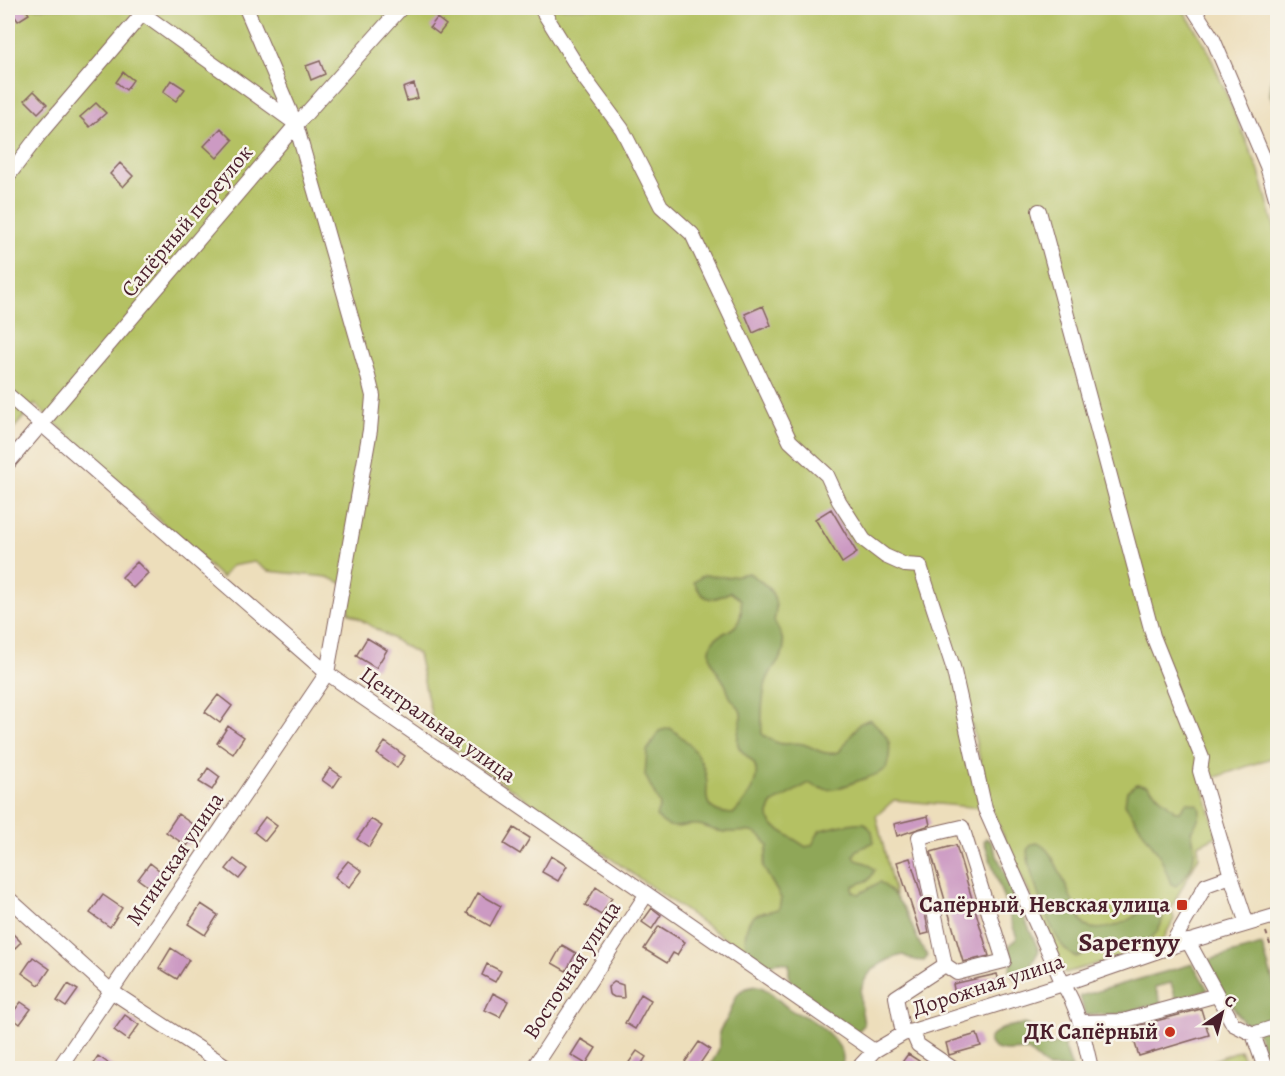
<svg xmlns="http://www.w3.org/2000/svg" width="1285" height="1076" viewBox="0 0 1285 1076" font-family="Alegreya,serif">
  <rect width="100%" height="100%" fill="#f7f3e8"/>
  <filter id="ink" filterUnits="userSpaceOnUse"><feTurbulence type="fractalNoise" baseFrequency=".0167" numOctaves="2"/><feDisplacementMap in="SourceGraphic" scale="12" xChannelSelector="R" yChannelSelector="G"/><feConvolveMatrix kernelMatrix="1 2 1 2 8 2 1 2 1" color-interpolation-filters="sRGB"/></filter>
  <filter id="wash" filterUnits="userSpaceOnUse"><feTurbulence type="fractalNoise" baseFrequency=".008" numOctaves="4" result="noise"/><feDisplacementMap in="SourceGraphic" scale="24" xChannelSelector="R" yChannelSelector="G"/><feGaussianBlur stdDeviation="1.35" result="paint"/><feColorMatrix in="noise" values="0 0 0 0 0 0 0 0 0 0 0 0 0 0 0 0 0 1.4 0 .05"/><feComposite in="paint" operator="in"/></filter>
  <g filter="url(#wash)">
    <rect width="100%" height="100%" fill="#eddebb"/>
    <!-- green -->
    <path fill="#b4c163" stroke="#7f7047" stroke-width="1.5" d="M 8,8 L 417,8 L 421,10 L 423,8 L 1182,8 L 1206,46 L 1259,171 L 1277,236 L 1277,756 L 1202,782 L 1217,836 L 1198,845 L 1199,856 L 1171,908 L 1174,919 L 1160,945 L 1065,973 L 991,808 L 972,725 L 960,734 L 981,808 L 894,800 L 876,816 L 900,915 L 757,961 L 436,736 L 418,654 L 348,612 L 352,587 L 327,577 L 268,571 L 254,562 L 231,566 L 222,578 L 35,404 L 8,435 Z
      M 1240,1050 L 1247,1068 L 1193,1068 Z"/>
    <!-- forest -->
    <path fill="#8fa759" stroke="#6c6342" stroke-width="1.5" d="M 1277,62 L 1277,106 L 1270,95 L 1272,73 Z
      M 749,573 C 769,586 781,596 774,621 C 797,660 773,655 765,686 C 762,702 761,717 762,734 C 768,738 775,744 784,744 C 791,744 796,742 803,744 C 819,749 821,756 839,752 L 859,724 L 870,719 C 890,738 894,742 886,769 C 876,776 866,778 855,782 C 838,789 826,794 809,783 L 773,803 C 768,810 768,818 772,825 L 806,847 L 812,845 L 820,830 C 835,828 849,821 865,823 L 872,831 L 874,842 L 857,850 L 854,855 L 856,860 L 866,863 L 875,870 L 869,880 L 853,886 L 853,892 L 859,894 L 880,882 C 889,889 897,898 903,907 C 913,922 915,942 928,956 L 924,961 L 913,960 L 903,955 C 885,959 864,971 861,991 C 859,1002 863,1015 864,1025 L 856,1033 L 838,1021 L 793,984 L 789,975 L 789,964 C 786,963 782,962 779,962 C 771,963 766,970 757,965 C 742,957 741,922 756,915 C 762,912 772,911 779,909 L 781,898 L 763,867 L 768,846 C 754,822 739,836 718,831 C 711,830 706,826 699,825 C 680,823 673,835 656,816 L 660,805 L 645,775 L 647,751 L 659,731 L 670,728 C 689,741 706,760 707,785 C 707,792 705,801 711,807 C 717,813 725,813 733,814 C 744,803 764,778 753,762 C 748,756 740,752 738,745 C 735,734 743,724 741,713 C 739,705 732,702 729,695 C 728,692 727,689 726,686 C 721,675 710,666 710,653 C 710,623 745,644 741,600 L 730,592 C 712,602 703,602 694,582 L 704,575 L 727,577 Z
      M 1136,784 L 1147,785 L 1175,811 L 1180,811 L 1187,802 L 1198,805 C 1203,815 1197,822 1191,831 C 1198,854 1194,870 1176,886 L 1171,884 L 1161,858 L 1125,804 L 1127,791 Z
      M 986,838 L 991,842 L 1039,951 L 1022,980 L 1016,980 C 1009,974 1008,968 1014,961 L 1009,951 L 1009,945 L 1017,938 L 984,841 Z
      M 1036,843 C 1056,845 1072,910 1085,926 C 1099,933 1121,925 1133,917 C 1141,912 1145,906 1154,903 L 1163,909 C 1165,929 1149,945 1129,949 C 1120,951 1110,947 1100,949 C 1092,950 1084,954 1077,957 C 1055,954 1028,871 1027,850 L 1031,845 Z
      M 1262,945 L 1277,994 L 1277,1068 L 1271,1068 L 1254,1023 L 1244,1023 L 1202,962 Z
      M 1193,964 L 1208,990 L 1176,998 L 1171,983 L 1155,987 L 1161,1003 L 1118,1014 L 1085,1015 L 1080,996 Z
      M 758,986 C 770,989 778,1001 788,1008 C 795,1014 805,1015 813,1021 C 826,1030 852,1052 840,1068 L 785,1068 L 773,1064 L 762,1068 L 708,1068 C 713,1061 719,1052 720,1043 C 720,1039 718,1036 719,1033 C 720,1027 726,1022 728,1017 C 737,998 733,988 758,986 Z
      M 1025,1024 L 1035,1029 L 1043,1044 L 1048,1046 L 1059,1043 L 1064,1045 L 1072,1068 L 1048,1068 L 1027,1050 C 1014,1050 992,1056 989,1039 C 997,1028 1012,1025 1025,1024 Z"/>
    <g id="blocks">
      <!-- building -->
      <path fill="#cc9ac3" d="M 9,8 L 25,8 L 29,14 L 18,21 Z
        M 437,18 L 446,25 L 439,34 L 430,27 Z
        M 320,61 L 325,74 L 311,80 L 306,66 Z
        M 123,72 L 133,80 L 126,90 L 116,82 Z
        M 171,80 L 185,89 L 176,101 L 163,92 Z
        M 414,84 L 418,98 L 407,101 L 403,88 Z
        M 34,91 L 47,104 L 38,113 L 25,100 Z
        M 96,103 L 106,113 L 90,127 L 80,117 Z
        M 221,128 L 233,140 L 217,158 L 204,146 Z
        M 120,163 L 133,176 L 123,187 L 110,174 Z
        M 763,306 L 771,325 L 753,333 L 745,314 Z
        M 831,509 L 857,553 L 842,563 L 815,519 Z
        M 137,562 L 148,573 L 133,588 L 122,577 Z
        M 367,638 L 387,650 L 376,668 L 356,656 Z
        M 218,695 L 232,706 L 220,723 L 205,712 Z
        M 228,726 L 244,737 L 233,754 L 217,743 Z
        M 385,742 L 405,756 L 397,768 L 377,754 Z
        M 208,768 L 220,777 L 212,790 L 199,782 Z
        M 330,768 L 341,776 L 333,788 L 322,780 Z
        M 178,814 L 199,829 L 187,846 L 166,832 Z
        M 928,816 L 930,825 L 897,836 L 894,824 Z
        M 265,817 L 277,826 L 265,841 L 254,832 Z
        M 371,819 L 382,826 L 369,847 L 357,839 Z
        M 514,828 L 530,838 L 520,854 L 504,844 Z
        M 956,845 L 989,956 L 963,962 L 931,852 Z
        M 551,856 L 567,866 L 558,881 L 542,872 Z
        M 910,858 L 921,894 L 929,933 L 921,935 L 897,862 Z
        M 234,859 L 247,869 L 239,879 L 226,869 Z
        M 348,861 L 362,871 L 349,888 L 335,877 Z
        M 150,863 L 164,874 L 153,890 L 138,879 Z
        M 596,887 L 612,898 L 601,915 L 585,905 Z
        M 478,893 L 501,906 L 490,926 L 467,913 Z
        M 103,895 L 122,908 L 110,927 L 90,913 Z
        M 201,904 L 218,915 L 205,935 L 188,924 Z
        M 652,908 L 661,915 L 652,929 L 642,922 Z
        M 659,926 L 685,942 L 677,955 L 673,953 L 667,963 L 644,949 Z
        M 8,929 L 21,942 L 8,955 Z
        M 562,945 L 576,953 L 566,971 L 552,963 Z
        M 171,948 L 189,960 L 177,979 L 159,968 Z
        M 33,957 L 50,969 L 39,985 L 22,973 Z
        M 487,964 L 501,971 L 495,982 L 482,975 Z
        M 997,974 L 1000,985 L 955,995 L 953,984 Z
        M 614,982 L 623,985 L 624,998 L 614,997 L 609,994 L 608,987 Z
        M 68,984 L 78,990 L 66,1007 L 57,1001 Z
        M 493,993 L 508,1001 L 500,1017 L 485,1010 Z
        M 641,994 L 651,1000 L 635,1029 L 625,1023 Z
        M 21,1002 L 31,1009 L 20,1024 L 10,1016 Z
        M 1201,1009 L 1209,1035 L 1139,1056 L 1130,1028 Z
        M 125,1015 L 139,1025 L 128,1040 L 114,1030 Z
        M 977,1034 L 981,1046 L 949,1055 L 946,1043 Z
        M 581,1039 L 596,1048 L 586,1064 L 571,1055 Z
        M 699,1042 L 710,1049 L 697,1068 L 681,1068 Z
        M 637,1051 L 646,1057 L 639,1068 L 625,1068 Z
        M 908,1054 L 930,1068 L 898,1068 Z
        M 98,1056 L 115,1068 L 90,1068 Z"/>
    </g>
  </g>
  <g filter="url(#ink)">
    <use href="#blocks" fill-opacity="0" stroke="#83625d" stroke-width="1.5"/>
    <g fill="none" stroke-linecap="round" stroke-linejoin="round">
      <defs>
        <path id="minor" d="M 135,8 L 295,123
          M 541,8 L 585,79 L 622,129 L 661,206 L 692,234 L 790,441 L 827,475 L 839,501 L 864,540 L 885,556 L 905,565 L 920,566 L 953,667 L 985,809 L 1063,984 C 1079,1009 1084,1039 1091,1068
          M 1193,8 L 1213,39 L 1267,166 L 1278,205
          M 8,176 L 42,131 L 143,13
          M 1039,211 L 1153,636 L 1202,758 L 1200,771 L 1231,876
          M 8,395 L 327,673 L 874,1051
          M 8,463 L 296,125 L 401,8
          M 8,898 L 111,991 L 229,1068
          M 1188,941 L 1233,1024 L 1253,1034 L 1265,1068
          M 1170,947 L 1206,885 L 1231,876 L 1247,924
          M 1080,1022 L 1123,1021 L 1217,995
          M 912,1031 L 918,1045 L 952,1068
          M 903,1034 L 896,997 L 945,965 L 919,837 L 962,827 L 1004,961 L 957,973 L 945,965
          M 1253,1034 L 1278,1026
          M 59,1068 L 327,673 L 370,430 L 373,396 L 368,376 L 296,125 L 246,8
          M 533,1068 L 646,895
          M 858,1068 L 874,1051 L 903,1034 L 1063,984 L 1170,947 L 1278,915"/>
      </defs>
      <!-- minor casing -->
      <use href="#minor" stroke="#83625d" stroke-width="16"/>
      <!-- path -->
      <path stroke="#83625d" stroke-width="2" stroke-dasharray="4.5 4.5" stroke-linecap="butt" d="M 1266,932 L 1278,969"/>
      <!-- minor -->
      <use href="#minor" stroke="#fff" stroke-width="14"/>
    </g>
  </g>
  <!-- markers -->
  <g fill="#c8321e" stroke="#f7f3e8" stroke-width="2">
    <rect x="1176" y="899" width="12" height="12" rx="3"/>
    <circle cx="1170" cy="1032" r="6"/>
  </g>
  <g text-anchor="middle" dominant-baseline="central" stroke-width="5" stroke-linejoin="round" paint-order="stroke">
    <!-- street labels -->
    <g font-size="22" fill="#4a1f2b" stroke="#f7f3e8">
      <text transform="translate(187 221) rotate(-50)">Сапёрный переулок</text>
      <text transform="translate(438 725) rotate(35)">Центральная улица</text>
      <text transform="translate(175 859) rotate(-56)">Мгинская улица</text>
      <text transform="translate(572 970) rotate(-57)">Восточная улица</text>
      <text transform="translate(988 985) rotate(-18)">Дорожная улица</text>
    </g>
    <!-- poi labels -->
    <g font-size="22" font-weight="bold" fill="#4a1f2b" stroke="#f7f3e8" text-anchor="end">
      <text x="1170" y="905">Сапёрный, Невская улица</text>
      <text x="1158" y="1032">ДК Сапёрный</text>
    </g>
    <!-- quarter labels -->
    <g font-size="26" font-weight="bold" fill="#4a1f2b" stroke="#f7f3e8">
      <text x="1129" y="942">Sapernyy</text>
    </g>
  </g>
  <!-- margin -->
  <rect width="1285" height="1076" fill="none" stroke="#f7f3e8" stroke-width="30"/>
  <!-- north arrow -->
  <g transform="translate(1222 1013) rotate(35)" stroke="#f7f3e8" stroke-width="4.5" paint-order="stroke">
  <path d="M0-4.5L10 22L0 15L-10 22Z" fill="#4a1f2b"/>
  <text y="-9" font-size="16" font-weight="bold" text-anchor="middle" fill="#4a1f2b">С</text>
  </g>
</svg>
